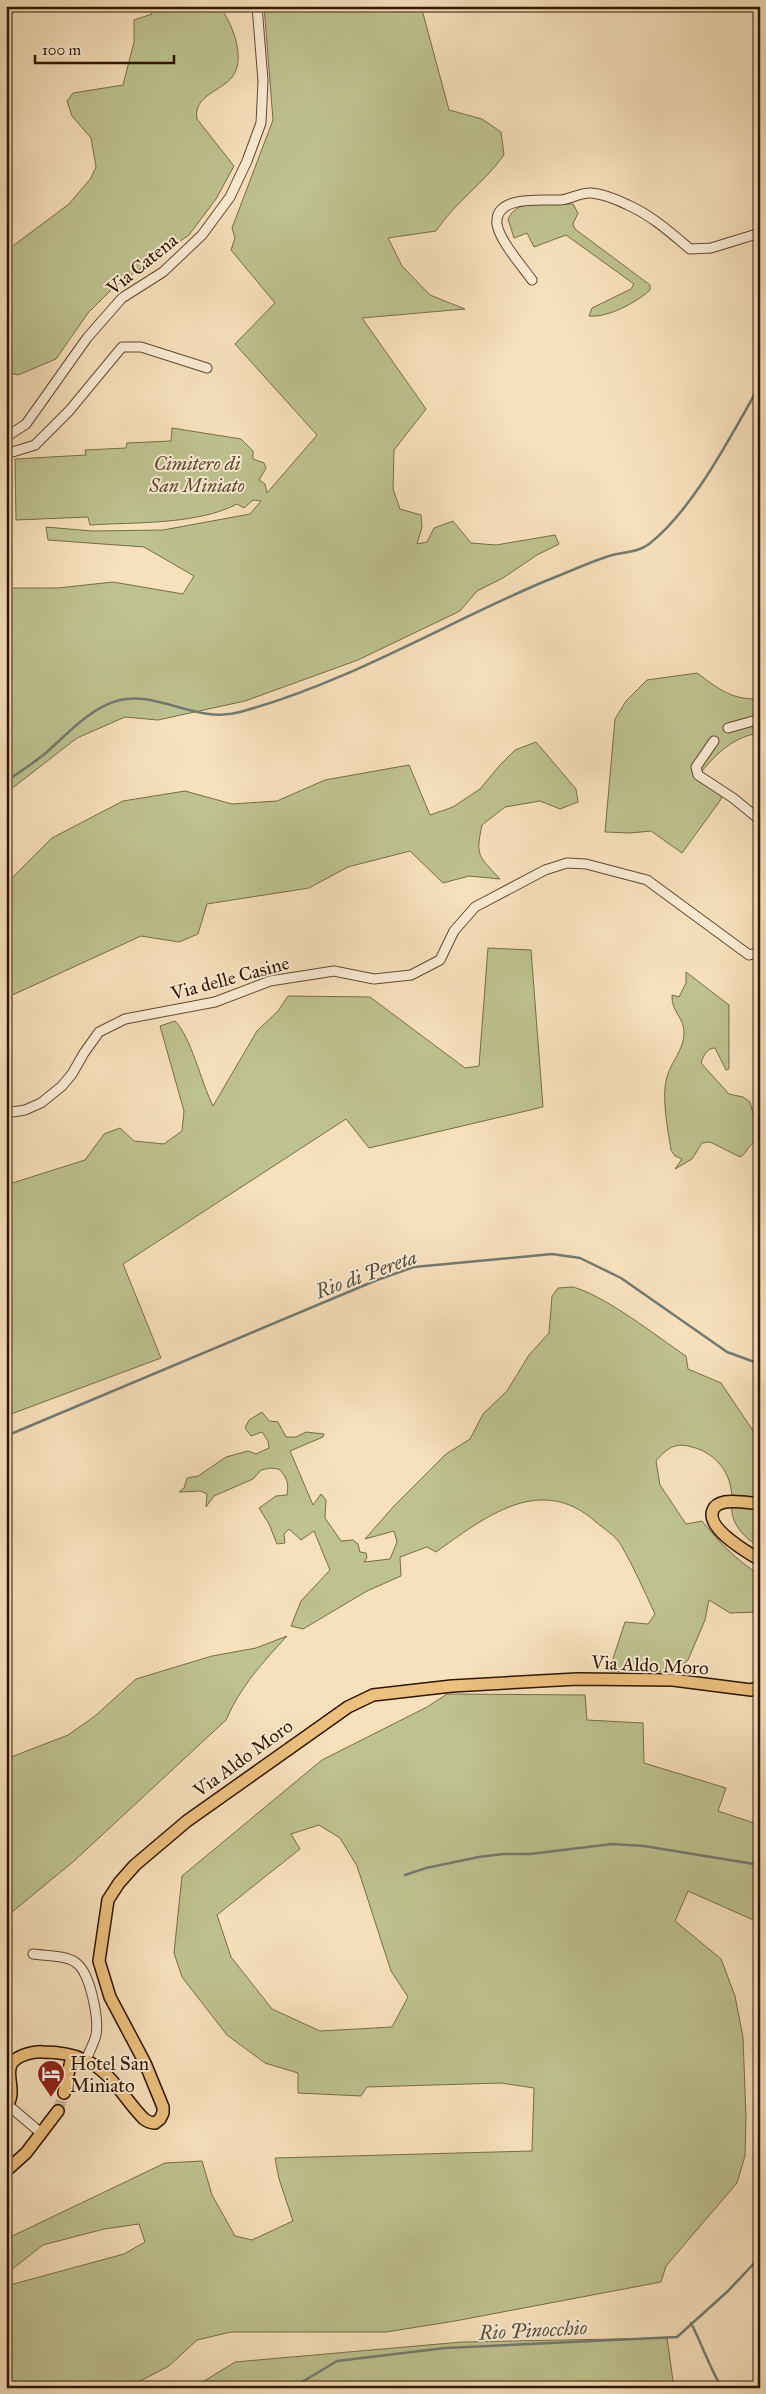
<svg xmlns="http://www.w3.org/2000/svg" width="766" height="2394" viewBox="0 0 766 2394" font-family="'IM FELL Great Primer',serif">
  <rect width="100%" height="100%" fill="#f7e1bd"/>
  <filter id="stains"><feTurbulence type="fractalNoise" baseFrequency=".004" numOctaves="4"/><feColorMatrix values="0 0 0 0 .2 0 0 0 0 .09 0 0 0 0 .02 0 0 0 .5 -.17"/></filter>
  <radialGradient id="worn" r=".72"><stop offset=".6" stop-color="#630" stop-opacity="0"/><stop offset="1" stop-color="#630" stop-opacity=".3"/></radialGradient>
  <!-- green -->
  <path fill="#bec290" stroke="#776c48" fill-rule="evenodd" d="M 151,6 L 219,6 C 232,22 246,57 233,76 C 221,92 193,95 197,119 L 234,166 L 216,199 L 189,235 L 114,287 L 88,313 L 56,359 L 18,375 L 6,372 L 6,251 L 69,204 L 91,178 L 96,167 L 91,138 L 72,116 L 67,101 L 73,93 L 123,85 L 134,42 L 134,20 L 152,14 Z
    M 264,6 L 421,6 L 449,110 L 482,119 L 501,132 L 504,155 C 484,183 456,201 436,231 L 388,238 L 402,266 L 430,295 L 465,309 L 362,318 L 426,409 L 394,450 L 393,489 L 400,509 L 421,515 L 422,527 L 417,544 L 427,542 L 434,528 L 453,521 L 471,543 L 496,545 L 555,535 L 559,544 L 537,555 L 503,578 L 477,591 L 460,611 L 358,660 L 245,701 L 158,720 L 125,717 L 77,738 L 6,793 L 6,588 L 58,588 L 113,582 L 183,594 L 194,576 L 144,547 L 48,540 L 46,527 L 92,531 L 163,530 L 250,514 L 261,501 L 253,500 L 244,508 L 237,504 C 197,525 135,522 90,525 L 88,517 L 16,520 L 15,459 L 86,455 L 85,450 L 126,448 L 127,443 L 171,441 L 172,428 L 241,439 L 253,451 L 253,459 L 264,463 L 266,468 L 259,480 L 265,484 L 267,493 L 317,435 L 235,344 L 275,303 L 231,250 L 235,238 L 232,228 L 273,120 Z
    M 539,204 L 573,204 L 578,213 L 573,224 L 575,229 L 650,285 L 650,290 C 636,303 607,318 589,316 L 592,308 L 631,289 L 634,284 L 566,235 L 534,247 L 527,233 L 514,238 L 508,219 C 515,205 524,205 539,204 Z
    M 697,673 C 719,689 731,700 760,699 L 760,733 C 735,736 718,752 702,771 L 722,798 L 682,853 L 651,831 L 630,833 L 605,832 L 615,719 L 626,701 L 647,680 Z
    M 536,742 L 576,789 L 578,802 L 560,809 L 540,801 L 505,807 L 482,825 C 475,857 479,856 500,879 L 469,876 L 443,883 L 410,851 L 348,867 L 309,888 L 207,904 L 198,934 L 179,942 L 141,936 L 6,998 L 6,884 L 52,838 L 123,801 L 185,791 L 232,804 L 277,801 L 325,780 L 409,765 L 430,815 L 453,807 L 480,789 L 500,765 L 515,750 Z
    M 488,948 L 531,950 L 543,1107 L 369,1148 L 346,1119 L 123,1264 L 161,1358 L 6,1416 L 6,1185 L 85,1160 L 104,1134 L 120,1128 L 134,1141 L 164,1144 L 182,1131 L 184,1111 L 160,1026 L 175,1021 C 191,1037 201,1082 213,1106 L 257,1031 L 278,1011 L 288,996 L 370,997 L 465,1068 L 479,1066 Z
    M 686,972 L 729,1005 L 729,1069 L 726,1070 L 715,1048 C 707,1048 703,1056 701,1063 L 729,1094 L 743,1097 L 750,1102 L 758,1131 L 760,1129 L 760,1145 L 755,1142 C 747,1146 747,1154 740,1157 L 710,1142 L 702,1143 L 692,1159 L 675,1169 L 682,1159 L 675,1156 L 671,1150 C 668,1131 661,1095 667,1077 C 671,1062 684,1049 684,1034 C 685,1017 671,1013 672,995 L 679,997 L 686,983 Z
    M 573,1287 C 606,1296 656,1336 686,1356 L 688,1369 L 721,1383 L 760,1441 L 760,1547 C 749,1541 739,1532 734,1520 C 730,1511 733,1498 731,1489 C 728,1468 712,1452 692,1447 C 675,1442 667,1448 656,1461 L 660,1485 L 686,1524 L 702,1521 C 719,1542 736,1560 760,1575 L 760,1612 L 730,1613 L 709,1600 L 705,1620 L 688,1660 L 675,1672 L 609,1671 L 625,1622 L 648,1624 L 655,1614 C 644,1591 634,1567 621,1545 C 616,1536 604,1529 596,1522 C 540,1472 484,1518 436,1552 L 427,1547 L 400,1557 L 401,1576 L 367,1591 L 303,1629 L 291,1626 L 301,1601 L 330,1570 L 314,1531 L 301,1540 L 289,1529 L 284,1534 L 285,1543 L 277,1544 L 269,1524 L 259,1508 L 276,1496 L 287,1495 C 289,1483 287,1478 279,1469 L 270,1468 L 261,1470 L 253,1479 L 214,1496 L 206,1507 L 207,1494 L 201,1491 L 179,1492 L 184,1488 L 187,1478 L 198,1476 L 226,1457 L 248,1451 L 256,1454 L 269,1448 L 268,1441 L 262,1432 L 251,1436 L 245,1428 L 249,1420 L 262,1412 L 269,1421 L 278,1422 L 286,1437 L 296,1437 L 306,1432 L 324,1434 L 323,1437 L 290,1451 L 313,1505 L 321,1494 L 326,1500 L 325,1518 L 341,1541 L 353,1540 L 358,1544 L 360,1552 L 366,1553 L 367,1558 L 364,1562 L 390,1559 L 397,1542 L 394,1531 L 365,1539 L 394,1506 L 446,1454 L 470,1439 L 483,1414 L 507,1391 L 529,1355 L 549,1333 L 552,1296 L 558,1288 Z
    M 287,1636 C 263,1662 240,1687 226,1720 L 74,1861 L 6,1917 L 6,1759 L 68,1735 L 95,1716 L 136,1679 L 212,1656 L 256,1648 Z
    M 447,1694 L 585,1695 L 587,1720 L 643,1723 L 644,1763 L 726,1788 L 718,1811 L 760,1825 L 760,1923 L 688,1891 L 675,1921 L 721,1959 L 735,1996 L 743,2037 L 746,2118 L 745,2156 L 737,2183 L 666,2266 L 661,2282 L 455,2321 L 386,2332 L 231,2332 L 197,2340 L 169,2366 L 127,2388 L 6,2388 L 6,2286 L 124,2254 L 145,2242 L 139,2224 L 104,2229 L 43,2245 L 6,2274 L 6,2239 L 165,2163 L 202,2161 L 212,2195 L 235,2236 L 252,2240 L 293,2221 L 279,2179 L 275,2158 L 532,2151 L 534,2088 L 501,2083 L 367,2087 L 361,2096 L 298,2093 L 298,2073 L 265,2063 L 227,2035 L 182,1977 L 174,1953 L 182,1876 L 322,1760 L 427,1707 ZM 319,1825 L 340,1838 L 357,1866 L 391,1971 L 408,1997 L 392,2027 L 320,2031 L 272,2009 L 231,1957 L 217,1915 L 300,1849 L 291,1834 Z
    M 667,2338 L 674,2388 L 198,2388 L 201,2383 L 235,2362 L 462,2342 Z"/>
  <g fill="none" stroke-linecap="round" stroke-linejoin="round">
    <!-- stream -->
    <path stroke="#737a6f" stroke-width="2.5" d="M 6,781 C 20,772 34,763 47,752 C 68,733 91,707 120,700 C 158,691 197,724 240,712 C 347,683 442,625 543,582 C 564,574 585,564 606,557 C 621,551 636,554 649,544 C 694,509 731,435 760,385
      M 6,1436 L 377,1280 L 414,1267 L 552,1254 L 580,1258 L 621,1278 L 727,1352 L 760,1364
      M 405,1875 L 426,1868 L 479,1857 L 503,1854 L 530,1854 L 612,1844 L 644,1846 L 760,1865
      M 691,2323 C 702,2344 709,2367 722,2388
      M 283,2388 L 297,2385 L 337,2361 L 445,2348 L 677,2337 L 728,2291 L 760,2257"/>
    <!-- major-tunnel -->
    <path stroke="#cfb897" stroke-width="11" stroke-dasharray="11 5.5" stroke-linecap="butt" d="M 58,2111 L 64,2093"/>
    <defs>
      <path id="minor" d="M 532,280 C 522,266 499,240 497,224 C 494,194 544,201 561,200 C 571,199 581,192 591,193 C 602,194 618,200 628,205 C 651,215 671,233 690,249 L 711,248 L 760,233
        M 6,437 L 26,424 L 87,338 L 122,298 L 163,272 L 202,235 L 230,197 L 247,161 L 261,123 L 263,81 L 257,6
        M 6,454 L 35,445 L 69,411 L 122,347 L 141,347 L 207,368
        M 728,728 L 760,719
        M 714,741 L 696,767 L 698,775 L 733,798 L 760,820
        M 6,1113 L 25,1110 L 41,1103 L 62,1086 L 72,1074 L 84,1053 L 99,1032 L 125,1019 L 215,1002 L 270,981 L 334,971 L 374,979 L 411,975 L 440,960 L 454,931 L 475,907 L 545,870 L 567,863 L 586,864 L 647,880 L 749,955 L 760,952
        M 33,1954 C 46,1956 65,1955 75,1962 C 90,1971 99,2018 96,2035 C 94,2043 89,2052 86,2060
        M 8,2105 L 41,2133"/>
      <path id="major" d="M 760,1504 C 749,1503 736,1500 725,1502 C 720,1503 715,1505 713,1510 C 705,1528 747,1552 760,1560
        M 64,2093 L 72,2056
        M 6,2107 C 18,2092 4,2074 12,2063 C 18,2055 34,2051 43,2052 C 57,2052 72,2054 85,2060 C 112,2072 124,2099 144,2119 C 148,2122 151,2123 155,2123 L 160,2119 L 163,2113 L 163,2107 L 145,2063 L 110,1997 L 99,1961 L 108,1900 L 119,1883 L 135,1865 L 187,1821 L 348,1707 L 373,1695 L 452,1686 L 577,1679 L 673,1680 L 751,1690 L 760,1687
        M 6,2171 L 26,2153 L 58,2111"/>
    </defs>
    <!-- minor casing -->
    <use href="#minor" stroke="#624930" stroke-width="11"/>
    <!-- major casing -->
    <use href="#major" stroke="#301601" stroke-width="14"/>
    <!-- minor -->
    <use href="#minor" stroke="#faecd4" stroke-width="9"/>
    <!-- major -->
    <use href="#major" stroke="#ecc07e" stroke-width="11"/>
  </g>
  <!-- icons -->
  <defs>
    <symbol id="hotel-pin" viewBox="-11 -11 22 30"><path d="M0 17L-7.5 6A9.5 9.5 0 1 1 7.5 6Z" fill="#8f2418" stroke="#faecd4"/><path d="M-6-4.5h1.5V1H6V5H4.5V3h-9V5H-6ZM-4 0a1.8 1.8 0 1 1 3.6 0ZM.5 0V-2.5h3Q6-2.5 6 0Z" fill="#fff"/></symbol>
  </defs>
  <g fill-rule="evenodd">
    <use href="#hotel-pin" x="35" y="2058" width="32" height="43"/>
  </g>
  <g text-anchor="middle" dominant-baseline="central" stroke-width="4" stroke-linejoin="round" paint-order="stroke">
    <!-- street labels -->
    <g font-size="19" fill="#301601" stroke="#faecd4">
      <text transform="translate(142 264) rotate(-39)">Via Catena</text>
      <text transform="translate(230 978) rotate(-15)">Via delle Casine</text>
      <text transform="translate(650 1665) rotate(3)">Via Aldo Moro</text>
      <text transform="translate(243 1758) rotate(-36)">Via Aldo Moro</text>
    </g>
    <!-- park labels -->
    <g font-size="19" font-style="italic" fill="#5b4a2c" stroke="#faecd4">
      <text x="197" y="463">Cimitero di<tspan x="197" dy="22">San Miniato</tspan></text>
    </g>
    <!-- poi labels -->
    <g font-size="19" fill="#301601" stroke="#faecd4" text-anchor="start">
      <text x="70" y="2063">Hotel San<tspan x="70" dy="22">Miniato</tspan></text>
    </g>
    <!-- water labels -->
    <g font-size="20" font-style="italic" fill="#575041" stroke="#faecd4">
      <text transform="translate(366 1274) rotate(-20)">Rio di Pereta</text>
      <text transform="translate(533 2330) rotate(-3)">Rio Pinocchio</text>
    </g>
  </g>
  <!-- margin -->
  <rect width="766" height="2394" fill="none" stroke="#f7e1bd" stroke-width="25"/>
  <rect x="8" y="8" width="751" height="2379" fill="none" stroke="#301601" stroke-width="2.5"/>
  <rect x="12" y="12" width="741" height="2369" fill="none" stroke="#301601"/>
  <!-- scale -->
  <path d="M35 55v8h139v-8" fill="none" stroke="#301601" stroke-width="2.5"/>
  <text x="42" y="55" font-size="15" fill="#301601" stroke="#faecd4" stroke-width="4" paint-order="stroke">100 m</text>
  <rect width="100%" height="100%" filter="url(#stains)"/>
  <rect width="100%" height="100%" fill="url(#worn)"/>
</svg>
